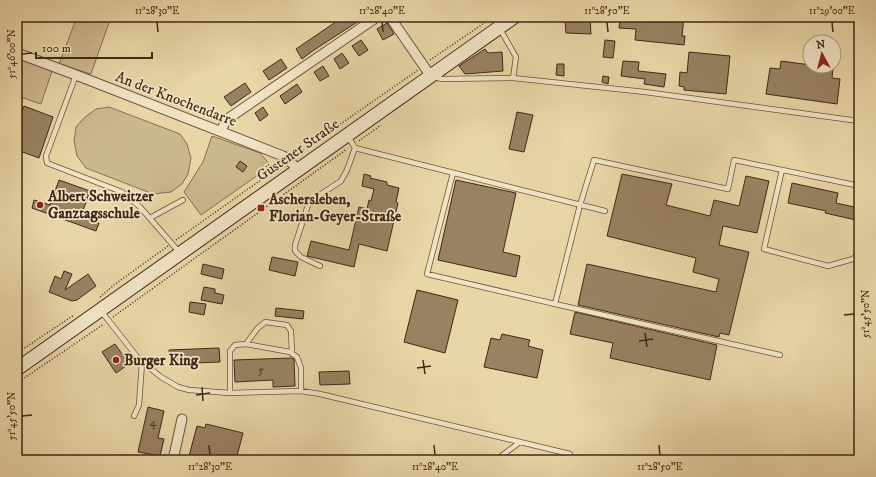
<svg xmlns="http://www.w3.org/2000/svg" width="876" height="477" viewBox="0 0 876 477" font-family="'IM FELL DW Pica',serif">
  <rect width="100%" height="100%" fill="#e9d6a7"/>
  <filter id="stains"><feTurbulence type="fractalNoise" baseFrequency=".005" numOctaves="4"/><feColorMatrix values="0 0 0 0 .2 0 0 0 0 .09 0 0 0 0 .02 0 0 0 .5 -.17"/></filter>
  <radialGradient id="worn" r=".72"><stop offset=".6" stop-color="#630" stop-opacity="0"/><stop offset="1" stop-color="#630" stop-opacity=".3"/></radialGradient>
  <!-- green -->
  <path fill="#ccb88f" stroke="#867053" d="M 77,17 L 111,17 L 91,74 L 59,64 Z
    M 17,58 L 52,71 L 41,104 L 17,96 Z
    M 109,107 L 180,134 L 187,144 L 191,158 L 188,174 L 182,184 L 171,192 L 153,194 L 86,168 L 77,156 L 74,141 L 76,127 L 84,118 L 96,109 Z
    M 212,136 L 260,153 L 271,166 L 201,215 L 184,192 L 203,162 Z"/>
  <!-- building -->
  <path fill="#988262" stroke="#402817" d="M 343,17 L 365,17 L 311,52 L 302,59 L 296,49 Z
    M 576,17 L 590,17 L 591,34 L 566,33 L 565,21 L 576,21 Z
    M 620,17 L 684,17 L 682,36 L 685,36 L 684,45 L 635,40 L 636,29 L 619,28 Z
    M 387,23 L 394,34 L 383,40 L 377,29 Z
    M 361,40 L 368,50 L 359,56 L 352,46 Z
    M 605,40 L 615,41 L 613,58 L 603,57 Z
    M 485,49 L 488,53 L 502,52 L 503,71 L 465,74 L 459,66 Z
    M 689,52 L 730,56 L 726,94 L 684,90 L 684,87 L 679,86 L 680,72 L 687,73 Z
    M 342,53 L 349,63 L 340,69 L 334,59 Z
    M 281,59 L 287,68 L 269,80 L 263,71 Z
    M 623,61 L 639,62 L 638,71 L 666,74 L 664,87 L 644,84 L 645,79 L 621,76 Z
    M 781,61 L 833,68 L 832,78 L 840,79 L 837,104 L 766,94 L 770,68 L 780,69 Z
    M 557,64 L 564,64 L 564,76 L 556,75 Z
    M 323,66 L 329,76 L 320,81 L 314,72 Z
    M 603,76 L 609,77 L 608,84 L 602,82 Z
    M 245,83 L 251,92 L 231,106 L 224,97 Z
    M 297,84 L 302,92 L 285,104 L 280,96 Z
    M 24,106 L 53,117 L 39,158 L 17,150 L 17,124 Z
    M 263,107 L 268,115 L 260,121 L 255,113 Z
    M 517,112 L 533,115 L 524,152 L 509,149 Z
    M 240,161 L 247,166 L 243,172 L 236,167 Z
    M 364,174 L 371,176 L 370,178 L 387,182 L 387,185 L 399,188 L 396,202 L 398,203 L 387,251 L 359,244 L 354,267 L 307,256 L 311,241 L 349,250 L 359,207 L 367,209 L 369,200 L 371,201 L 374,189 L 362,186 Z
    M 622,174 L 672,184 L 666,205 L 710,216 L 714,200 L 739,206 L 746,176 L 769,181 L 757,233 L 723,226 L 719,245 L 749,252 L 729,335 L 720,333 L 719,337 L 578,305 L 587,264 L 716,292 L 719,279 L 693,272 L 696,258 L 607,236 Z
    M 59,180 L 90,191 L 81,216 L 99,223 L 96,231 L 32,208 L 34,200 L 50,205 Z
    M 456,180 L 516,193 L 503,252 L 520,256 L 516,277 L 438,260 Z
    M 792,183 L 838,193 L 836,203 L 859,208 L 856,220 L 825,213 L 826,211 L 788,203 Z
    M 272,257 L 298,262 L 295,276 L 269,270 Z
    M 203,264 L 224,269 L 222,279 L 201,274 Z
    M 64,271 L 72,274 L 65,290 L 88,274 L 96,286 L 77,300 L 72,301 L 49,292 L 55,276 L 61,279 Z
    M 204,287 L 215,289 L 215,293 L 224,295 L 222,304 L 201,300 Z
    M 417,290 L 458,300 L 445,353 L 404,342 Z
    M 190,302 L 206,304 L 204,315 L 189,312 Z
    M 276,308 L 304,311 L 303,319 L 275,316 Z
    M 575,312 L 717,345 L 710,380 L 610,358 L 613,343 L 570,334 Z
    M 502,334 L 530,340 L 528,346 L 543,350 L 537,378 L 484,367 L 491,338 L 500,340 Z
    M 115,344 L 129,364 L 116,373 L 102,352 Z
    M 219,348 L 220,362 L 170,364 L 169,350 Z
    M 291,358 L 294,359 L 295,386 L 273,387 L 273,380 L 235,382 L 234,360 Z
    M 349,371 L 350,384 L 320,385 L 319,372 Z
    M 148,407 L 164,411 L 158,438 L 164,439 L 160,456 L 138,452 Z
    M 206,424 L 243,433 L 236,460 L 188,460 L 197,426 L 205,428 Z"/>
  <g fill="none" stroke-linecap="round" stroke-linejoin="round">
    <defs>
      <path id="lane" d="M 500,29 L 516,57 L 513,78
        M 76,75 L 46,156 L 47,163 L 122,192 L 140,207 L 180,253
        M 434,77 L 442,79 L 513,78 L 645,92 L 859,121
        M 348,136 L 355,148 L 605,211
        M 782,170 L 764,249 L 828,266 L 853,259 L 859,253
        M 453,173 L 427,274 L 555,304 L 580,205 L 594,160 L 728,189 L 734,160 L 855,185 L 859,188
        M 150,218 L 183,200
        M 320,266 L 301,257 L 295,251 L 295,245 L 309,202 L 341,181 L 347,170 L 355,148
        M 555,304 L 780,355
        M 101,311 L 142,363 L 139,405 L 134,416
        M 246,344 L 257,329 L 265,322 L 287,325 L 291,331 L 292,354
        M 142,363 L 146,365 L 161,377 L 178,387 L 189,390 L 230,393 L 301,391 L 320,394 L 570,454
        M 230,393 L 230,351 L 235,345 L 246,344 L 290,352 L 297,357 L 301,368 L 301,391
        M 496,460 L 520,442"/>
      <path id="street" d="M 390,17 L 430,75
        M 17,53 L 76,75 L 283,156 L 287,158 L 298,170
        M 221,131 L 226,120 L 377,17
        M 173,460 L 182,419"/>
      <path id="secondary" d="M 17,369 L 514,17"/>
    </defs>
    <!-- lane casing -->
    <use href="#lane" stroke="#6a543b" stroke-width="6"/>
    <!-- street casing -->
    <use href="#street" stroke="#6a543b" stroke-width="11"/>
    <!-- secondary casing -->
    <use href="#secondary" stroke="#402817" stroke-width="15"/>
    <!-- path -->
    <path stroke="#402817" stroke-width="1.5" stroke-dasharray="1 2" stroke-linecap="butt" d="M 430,60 L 493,17
      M 359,141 L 381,125
      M 296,155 L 418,70
      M 176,240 L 282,165
      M 100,297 L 114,285 L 168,246
      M 113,317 L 347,149
      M 17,353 L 74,315
      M 17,383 L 104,324"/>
    <!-- lane -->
    <use href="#lane" stroke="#f1e4c6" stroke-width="4.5"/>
    <!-- street -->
    <use href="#street" stroke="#f1e4c6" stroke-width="9"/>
    <!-- secondary -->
    <use href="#secondary" stroke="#f1e4c6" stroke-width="13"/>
  </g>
  <!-- ticks -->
  <path fill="none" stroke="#402817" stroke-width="1.5" d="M 157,22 L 158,32M 382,22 L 383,32M 607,22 L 608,32M 832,22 L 833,32M 22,54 L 32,53M 844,315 L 854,314M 645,333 L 647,347M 639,341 L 653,339M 423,360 L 425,374M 417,368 L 431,366M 202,387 L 203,401M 196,395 L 210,393M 22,416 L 32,415M 209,445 L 210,455M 434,445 L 435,455M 659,445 L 660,455"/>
  <!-- markers -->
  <g fill="#8f2418" stroke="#f1e4c6" stroke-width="1.5">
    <circle cx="40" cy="205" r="4"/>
    <rect x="257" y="204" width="8" height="8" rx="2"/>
    <circle cx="116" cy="360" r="4"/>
  </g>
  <g text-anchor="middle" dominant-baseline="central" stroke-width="3.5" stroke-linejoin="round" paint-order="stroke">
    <!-- number labels -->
    <g font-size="13" fill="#563e2a">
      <text x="261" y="370">5</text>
      <text x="153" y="422">4</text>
    </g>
    <!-- street labels -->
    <g font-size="15" fill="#402817" stroke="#f1e4c6">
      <text transform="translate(176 99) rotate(21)">An der Knochendarre</text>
      <text transform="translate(298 150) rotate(-35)">Güstener Straße</text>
    </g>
    <!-- poi labels -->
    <g font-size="15" font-weight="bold" fill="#402817" stroke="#f1e4c6" text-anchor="start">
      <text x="48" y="196">Albert Schweitzer<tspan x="48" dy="17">Ganztagsschule</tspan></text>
      <text x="269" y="199">Aschersleben,<tspan x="269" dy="17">Florian-Geyer-Straße</tspan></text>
      <text x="124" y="360">Burger King</text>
    </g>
  </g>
  <!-- margin -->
  <rect width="876" height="477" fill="none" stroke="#e9d6a7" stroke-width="44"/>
  <!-- north arrow -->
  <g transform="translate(822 54) rotate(353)"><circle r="19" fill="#f1e4c6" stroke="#aa9980"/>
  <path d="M0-3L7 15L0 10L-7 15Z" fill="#8f2418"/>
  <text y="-6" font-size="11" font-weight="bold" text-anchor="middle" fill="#402817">N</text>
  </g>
  <!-- scale -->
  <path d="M36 52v6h116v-6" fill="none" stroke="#402817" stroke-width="2"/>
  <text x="42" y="52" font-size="12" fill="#402817" stroke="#f1e4c6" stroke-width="3" paint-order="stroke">100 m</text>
  <rect x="22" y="22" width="832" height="433" fill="none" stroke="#402817" stroke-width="1.5"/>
  <g font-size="10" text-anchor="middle" fill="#402817">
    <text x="157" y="14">11°28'30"E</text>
    <text x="382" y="14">11°28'40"E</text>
    <text x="607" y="14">11°28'50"E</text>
    <text x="832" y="14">11°29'00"E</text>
    <text transform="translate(11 54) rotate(-90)" y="4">51°46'00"N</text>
    <text transform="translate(865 314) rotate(-90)" y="4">51°45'50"N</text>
    <text transform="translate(11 416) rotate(-90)" y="4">51°45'50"N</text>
    <text x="210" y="470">11°28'30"E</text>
    <text x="435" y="470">11°28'40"E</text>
    <text x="660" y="470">11°28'50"E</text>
  </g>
  <rect width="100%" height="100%" filter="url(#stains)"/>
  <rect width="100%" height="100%" fill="url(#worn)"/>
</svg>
